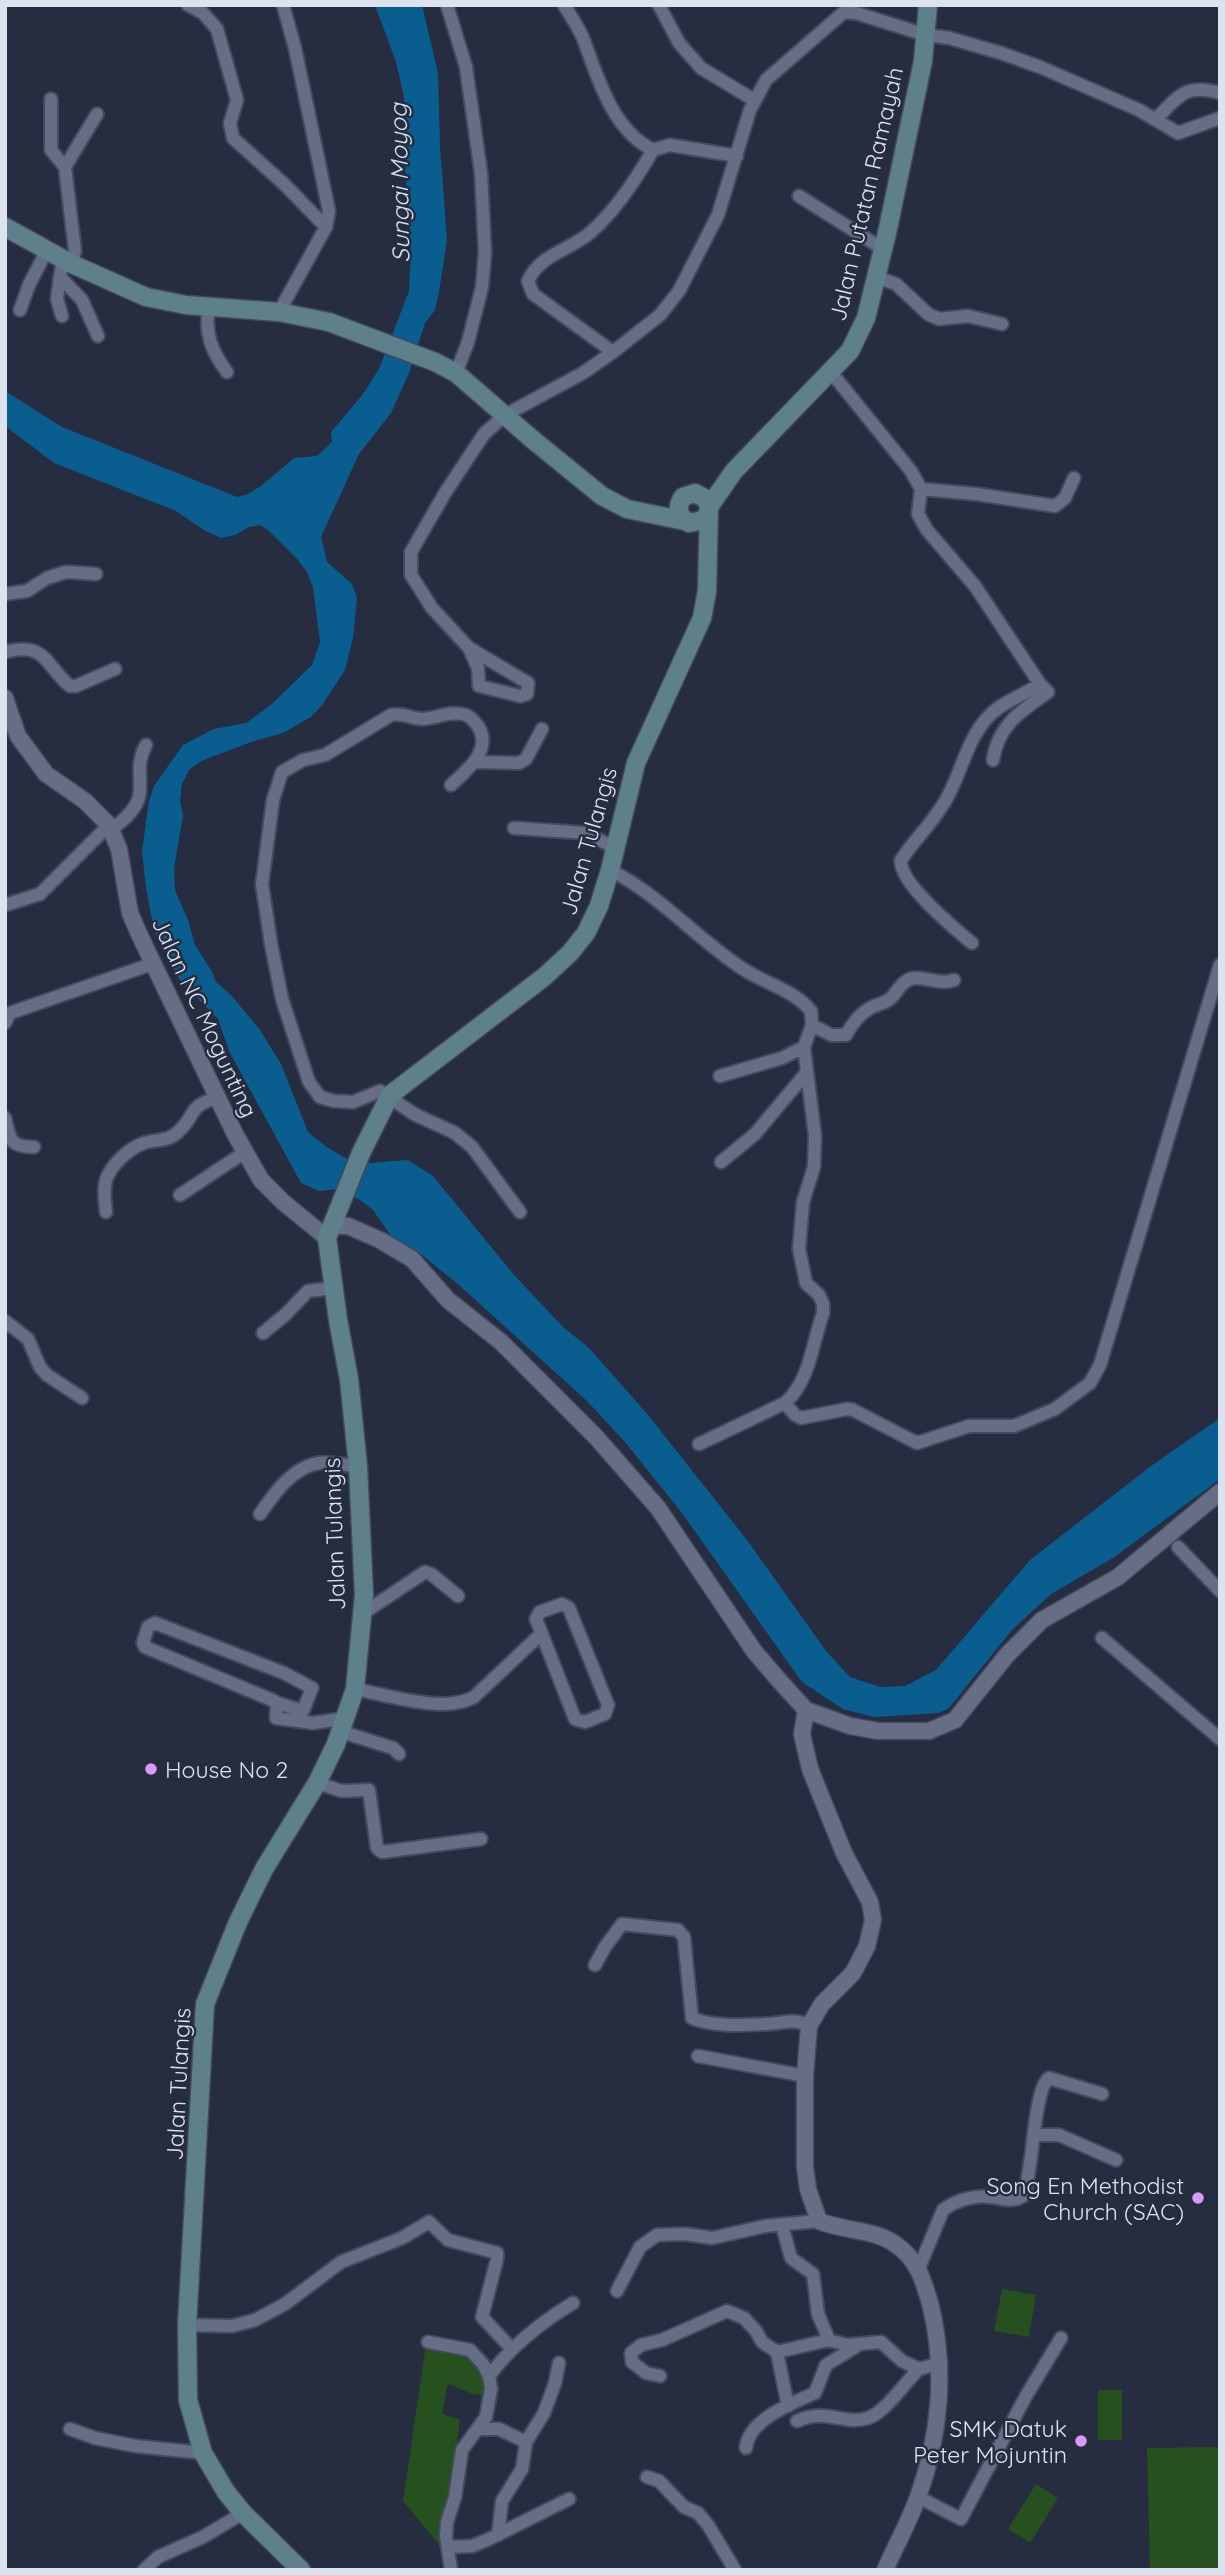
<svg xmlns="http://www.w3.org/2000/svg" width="1225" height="2575" viewBox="0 0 1225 2575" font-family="Quicksand,sans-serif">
  <rect width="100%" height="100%" fill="#262d40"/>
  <!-- green -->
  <path fill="#26501e" d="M 1002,2289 L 1036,2295 L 1029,2337 L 994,2331 Z
    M 426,2344 L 456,2347 L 479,2364 L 489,2396 L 473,2394 L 448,2384 L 442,2414 L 460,2420 L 443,2549 L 403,2501 Z
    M 1098,2390 L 1122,2390 L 1122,2440 L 1098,2440 Z
    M 1220,2447 L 1220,2570 L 1150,2570 L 1147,2448 Z
    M 1036,2484 L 1058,2498 L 1030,2543 L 1008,2529 Z"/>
  <!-- water -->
  <path fill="#095e8f" d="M 375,5 L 422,5 L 438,73 L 440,146 L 447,240 L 439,292 L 435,310 L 425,323 L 409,373 L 391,413 L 359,454 L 321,537 L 327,562 L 352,584 L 357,598 L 353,638 L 345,670 L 323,704 L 311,717 L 283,733 L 251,742 L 201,761 L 189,770 L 182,784 L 180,800 L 183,816 L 174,868 L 175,890 L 188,920 L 195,945 L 212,972 L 216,982 L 231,995 L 260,1030 L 281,1064 L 308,1132 L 328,1148 L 356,1164 L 408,1160 L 433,1176 L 515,1276 L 562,1326 L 589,1348 L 648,1415 L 747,1540 L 826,1651 L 850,1677 L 880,1687 L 905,1686 L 936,1670 L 1030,1560 L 1151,1466 L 1220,1418 L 1220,1479 L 1113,1558 L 1051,1594 L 1012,1630 L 948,1709 L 938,1713 L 874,1717 L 843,1709 L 802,1682 L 682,1513 L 625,1442 L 587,1401 L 459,1285 L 417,1251 L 403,1249 L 391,1236 L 373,1210 L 360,1200 L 338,1189 L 319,1191 L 301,1183 L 229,1051 L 218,1019 L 179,979 L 154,931 L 146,888 L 142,851 L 149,801 L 154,786 L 183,745 L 214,729 L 246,723 L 272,704 L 312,665 L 320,642 L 313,587 L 307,572 L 297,559 L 268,530 L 260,525 L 249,527 L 235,535 L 221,538 L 204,530 L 176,511 L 54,463 L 5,426 L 5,391 L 62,427 L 237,497 L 248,494 L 261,486 L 294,458 L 317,456 L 332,442 L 331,432 L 363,394 L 379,369 L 409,291 L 411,247 L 403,138 L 404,97 L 396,62 Z"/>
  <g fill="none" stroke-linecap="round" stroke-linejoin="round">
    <defs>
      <path id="minor" d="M 188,5 L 203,13 L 217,29 L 237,100 L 230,123 L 233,138 L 285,185 L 326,227
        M 447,5 L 466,67 L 481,173 L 485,253 L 482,287 L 468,342 L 456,373
        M 564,5 C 571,16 578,27 583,38 C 598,78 612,130 653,150
        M 659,5 L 679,43 L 701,68 L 754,100
        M 51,99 L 51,150 L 65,167
        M 1156,119 C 1179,96 1185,83 1220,93
        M 799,196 L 883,249
        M 63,259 L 60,277 L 82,300 L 98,336
        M 72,264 L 75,251 L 65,167 L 97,114
        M 60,277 L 57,299 L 62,316
        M 876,277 L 896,284 L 928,314 L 939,319 L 968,316 L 1002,324
        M 209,308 C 204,333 212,352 227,372
        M 20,310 L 29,285 L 47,250
        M 279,312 L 326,227 L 329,211 L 295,48 L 283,5
        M 613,352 L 533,294 L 528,281 C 540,254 569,251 591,232 C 614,212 638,176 653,150 L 670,145 L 737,156
        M 830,371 L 911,471 L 921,489 L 918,514 L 927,530 L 975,586 L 1040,684 L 1048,692 C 1021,711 998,725 993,760
        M 921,489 L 976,494 L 1055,506 L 1065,498 L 1074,478
        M 5,594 L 27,591 L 47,578 L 66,572 L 96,574
        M 469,648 L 478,668 L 479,686 L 520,696 L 527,694 L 528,683 L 469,648 L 432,608 L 411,575 L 411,552 L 445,493 L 484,434 L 505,415 L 583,373 L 613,352 L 660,315 L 679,291 L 718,215 L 750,110 L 766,80 L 844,12 L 856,13 L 926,35 L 949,38 L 1001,53 L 1040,67 L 1139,110 L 1178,133 L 1220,118
        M 5,652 C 47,641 45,666 70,686 L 76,686 L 115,669
        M 476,762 L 519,763 L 526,759 L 542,729
        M 451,785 C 467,770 493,750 478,726 C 475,722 471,717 466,715 C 452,710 437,718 423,719 C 411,719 403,712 391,715 L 325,755 L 303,760 L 282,772 L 273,800 L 262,884 L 271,944 L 282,999 L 309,1082 L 320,1097 L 334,1101 L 353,1102 L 380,1091 L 414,1114 L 455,1133 L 472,1147 L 520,1212
        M 514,828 L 586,833 L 615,848
        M 111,830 C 121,822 133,813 138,800 C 144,784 134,766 146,745
        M 610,870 C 660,895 697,939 743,969 C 766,984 794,990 811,1011 L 812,1025 L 804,1047 L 815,1136 L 814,1167 L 803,1202 L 799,1249 L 806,1283 L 819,1295 L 823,1304 L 823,1313 C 812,1344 810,1381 785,1403 L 699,1444
        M 5,905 L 40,894 L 109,825
        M 972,943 C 954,928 899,883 901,860 C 916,837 937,819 949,794 C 962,769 969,736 989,716 C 1002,702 1024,695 1040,684
        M 5,1023 L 10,1013 L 152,964
        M 812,1025 L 831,1035 L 846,1035 C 853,1023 859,1014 872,1007 C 878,1004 886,1003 891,998 C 899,990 903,978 916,978 C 929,978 941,985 954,980
        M 720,1076 L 782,1058 L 804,1047
        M 5,1118 C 10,1140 10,1147 34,1147
        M 721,1162 L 755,1134 L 807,1072
        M 180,1195 L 245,1152
        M 106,1212 C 105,1202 103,1190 106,1180 C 111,1165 129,1148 144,1143 C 157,1139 169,1142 179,1131 C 197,1114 188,1105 218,1098
        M 5,1321 L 28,1339 L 40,1367 L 47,1375 L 82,1398
        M 263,1333 L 286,1314 L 308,1291 L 334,1288
        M 785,1403 L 795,1415 L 801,1418 L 847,1409 L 853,1410 L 917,1443 L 969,1426 L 1014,1426 L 1055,1409 L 1090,1383 L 1100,1365 L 1220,965
        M 260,1514 C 274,1494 292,1467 319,1463 C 331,1461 345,1466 358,1466
        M 1178,1547 L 1220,1591
        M 562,1604 L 569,1608 L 608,1705 L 605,1714 L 585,1722 L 575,1719 L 536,1619 L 540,1612 Z
        M 362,1614 L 425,1572 L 431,1574 L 458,1596
        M 1102,1638 L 1220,1739
        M 355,1689 C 388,1695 444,1714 474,1697 L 541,1634
        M 277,1703 L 303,1711 L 312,1688 L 284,1673 L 155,1623 L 148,1627 L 143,1643 L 145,1647 L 272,1700 L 277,1703 L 276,1718 L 313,1723 L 347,1718
        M 342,1732 L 393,1748 L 399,1754
        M 317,1783 L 342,1791 L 369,1790 L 377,1848 L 382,1852 L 481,1839
        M 595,1965 L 605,1947 L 622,1924 L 678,1930 L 684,1937 L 692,2018 C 712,2027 744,2025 765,2024 C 782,2024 794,2017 809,2026
        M 698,2056 L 805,2076
        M 1035,2135 L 1059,2135 L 1116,2160
        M 782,2225 L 791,2258 L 813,2274 L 818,2314 L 829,2340 L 847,2345 L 881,2342 L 902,2361 L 919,2369 L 941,2363
        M 919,2268 L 943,2210 C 956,2200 974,2195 991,2197 C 1002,2198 1012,2203 1023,2196 C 1034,2170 1033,2090 1049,2078 L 1102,2094
        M 617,2291 L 640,2247 L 657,2235 L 685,2234 L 712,2238 L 765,2226 L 819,2221
        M 187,2325 L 232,2326 L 255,2320 L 285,2304 L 341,2262 L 402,2238 L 429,2222 L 448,2240 L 497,2253 L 497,2259 L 482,2317 L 511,2348
        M 428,2342 L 470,2350 L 483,2364 L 489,2376 L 491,2389 L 486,2417 L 462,2450 L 455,2497 L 447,2522 L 446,2536 L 451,2570
        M 777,2352 L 829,2340
        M 489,2376 C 512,2345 540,2323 573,2303
        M 660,2376 L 646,2373 L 632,2362 L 631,2353 L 641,2345 L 662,2340 L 727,2311 L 744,2318 L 756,2331 L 762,2342 L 777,2352 L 788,2406
        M 797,2421 C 826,2407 844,2426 868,2418 C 886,2412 905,2382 919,2369
        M 70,2429 L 95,2438 L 135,2446 L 203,2453
        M 480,2429 L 499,2429 L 526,2442
        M 746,2448 C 748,2420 792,2403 815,2393 L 826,2365 L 857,2346
        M 647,2477 L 659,2481 L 684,2507 L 698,2513 L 708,2525 L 735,2570
        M 918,2497 L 961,2519 L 1026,2396 L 1061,2338
        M 498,2535 L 502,2501 L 522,2469 L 526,2442 L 544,2413 L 555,2383 L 559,2363
        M 448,2547 L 472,2546 L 487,2540 L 569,2499
        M 144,2570 L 158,2557 L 203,2537 L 243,2513"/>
      <path id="tertiary" d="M 5,698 L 18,736 L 46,774 L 85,801 L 109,825 L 119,849 L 130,913 L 140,936 L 235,1134 L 261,1180 L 283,1202 L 327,1238
        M 332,1226 L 348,1226 L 380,1240 L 412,1259 L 448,1300 L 501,1342 L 596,1437 L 658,1508 L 754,1651 L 777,1678 L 806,1710 L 850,1726 L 878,1731 L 929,1731 L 955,1720 L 1007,1655 L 1042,1620 L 1118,1577 L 1220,1492
        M 806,1710 L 802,1734 L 810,1769 L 844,1853 L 870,1902 L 873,1920 L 867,1946 L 853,1973 L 822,2004 L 809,2026 L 805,2076 L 805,2167 L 808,2189 L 819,2221 C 843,2231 874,2229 895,2244 C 918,2259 924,2282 931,2307 C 946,2370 940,2436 918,2497 C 909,2522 896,2545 885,2570"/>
      <path id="secondary" d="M 5,227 L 72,264 L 146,297 L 186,305 L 279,312 L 329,322 L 435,362 L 456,373 L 532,439 L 602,496 L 627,509 L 685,521
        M 709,507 L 734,471 L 850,351 L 866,318 L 887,233 L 923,61 L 928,5
        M 301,2570 L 243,2513 L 226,2492 L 203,2453 L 188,2400 L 187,2325 L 205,2004 L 238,1922 L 264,1869 L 317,1783 L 336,1744 L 355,1689 L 364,1595 L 358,1466 L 349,1379 L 338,1320 L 327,1238 L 361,1153 L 390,1095 L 544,977 L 570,953 L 586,933 L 599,906 L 610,870 L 636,763 L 702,618 L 707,591 L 709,507 L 706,499 L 695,493 L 683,497 C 676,507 678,517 689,523 L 704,520 L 709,511"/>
    </defs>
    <!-- minor casing -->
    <use href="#minor" stroke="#444a5b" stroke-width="16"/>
    <!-- tertiary casing -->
    <use href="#tertiary" stroke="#444a5b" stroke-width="19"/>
    <!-- secondary casing -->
    <use href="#secondary" stroke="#444a5b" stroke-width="21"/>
    <!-- minor -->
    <use href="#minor" stroke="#656e84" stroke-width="12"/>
    <!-- tertiary -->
    <use href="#tertiary" stroke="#656e84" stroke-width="16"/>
    <!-- secondary -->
    <use href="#secondary" stroke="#5e808a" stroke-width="18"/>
  </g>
  <!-- markers -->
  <g fill="#d99af7" stroke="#262d40" stroke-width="2.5">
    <circle cx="151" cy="1769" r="7"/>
    <circle cx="1198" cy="2198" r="7"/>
    <circle cx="1081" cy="2441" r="7"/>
  </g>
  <g text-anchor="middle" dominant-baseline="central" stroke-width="5" stroke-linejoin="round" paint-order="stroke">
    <!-- street labels -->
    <g font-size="23" fill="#dce2ee" stroke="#262d40">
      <text transform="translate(866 194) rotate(-77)">Jalan Putatan Ramayah</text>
      <text transform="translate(588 841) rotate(-74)">Jalan Tulangis</text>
      <text transform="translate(205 1017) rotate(65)">Jalan NC Mogunting</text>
      <text transform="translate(334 1534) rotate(-92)">Jalan Tulangis</text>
      <text transform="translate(178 2084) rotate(-87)">Jalan Tulangis</text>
    </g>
    <!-- poi labels -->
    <g font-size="23" fill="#dce2ee" stroke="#262d40" text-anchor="end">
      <text x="165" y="1769" text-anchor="start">House No 2</text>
      <text x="1184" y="2185">Song En Methodist<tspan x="1184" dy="26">Church (SAC)</tspan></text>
      <text x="1067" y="2428">SMK Datuk<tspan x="1067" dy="26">Peter Mojuntin</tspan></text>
    </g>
    <!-- water labels -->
    <g font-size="24" font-style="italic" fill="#d2e3f2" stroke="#262d40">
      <text transform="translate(399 183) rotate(-91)">Sungai Moyog</text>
    </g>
  </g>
  <!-- border -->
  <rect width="1225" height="2575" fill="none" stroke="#dce2ee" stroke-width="14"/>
</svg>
